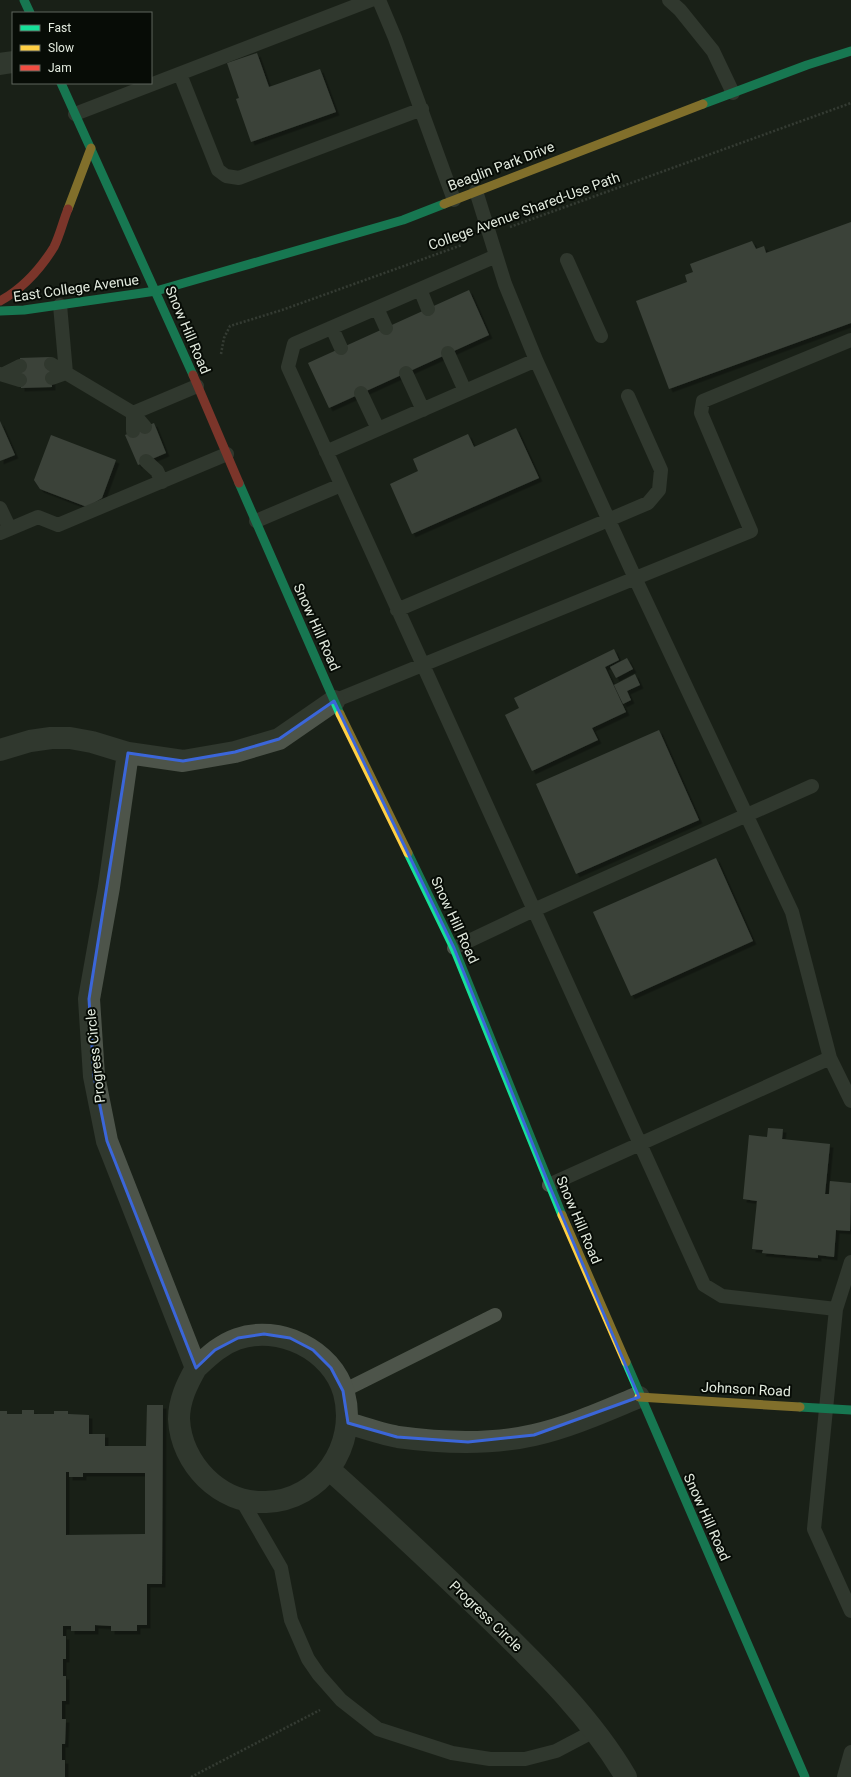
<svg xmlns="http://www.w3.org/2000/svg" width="851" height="1777" viewBox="0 0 851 1777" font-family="Roboto,sans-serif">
  <defs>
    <filter id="shadow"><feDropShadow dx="3.5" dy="3.5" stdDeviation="0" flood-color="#0009"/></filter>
  </defs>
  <rect width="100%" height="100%" fill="#1a2118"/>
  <!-- building -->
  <path fill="#656b63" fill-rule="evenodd" filter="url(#shadow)" d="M 257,53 L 269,87 L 320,69 L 336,112 L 251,142 L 236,99 L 239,98 L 227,63 Z
    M 851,222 L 851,323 L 669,389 L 636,301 L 687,282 L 685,275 L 693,272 L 690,264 L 752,241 L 756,249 L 764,246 L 766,253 Z
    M 469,290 L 489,335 L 329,408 L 308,363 Z
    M 51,357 L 52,387 L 21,388 L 20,358 Z
    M 0,421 L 15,455 L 0,461 Z
    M 154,423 L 166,453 L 138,465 L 125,435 Z
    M 516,428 L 539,478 L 412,534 L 390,484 L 418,471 L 413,459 L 468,434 L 474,447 Z
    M 51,435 L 116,460 L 102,498 L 87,507 L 40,489 L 34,480 Z
    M 614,649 L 619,660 L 605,667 L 626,712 L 592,728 L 598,740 L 532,771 L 505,715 L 519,708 L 514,698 Z
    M 627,658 L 633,669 L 616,678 L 610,667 Z
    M 635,674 L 640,685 L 627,691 L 631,700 L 623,704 L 614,685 Z
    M 659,730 L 699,820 L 576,874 L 536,784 Z
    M 716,858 L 753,941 L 631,996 L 593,912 Z
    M 768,1128 L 783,1129 L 782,1139 L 830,1144 L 825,1194 L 829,1194 L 830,1181 L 851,1183 L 850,1231 L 836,1230 L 834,1257 L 818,1255 L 818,1258 L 762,1253 L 763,1250 L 752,1249 L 757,1201 L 743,1199 L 749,1135 L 767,1137 Z
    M 147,1405 L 163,1405 L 162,1584 L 147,1584 L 147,1625 L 137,1625 L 137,1631 L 111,1631 L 111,1626 L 95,1625 L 95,1631 L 71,1631 L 71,1626 L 63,1626 L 63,1636 L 66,1636 L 66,1659 L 63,1659 L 63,1676 L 66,1676 L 66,1701 L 62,1701 L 62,1719 L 66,1719 L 65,1744 L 62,1744 L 62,1760 L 65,1760 L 65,1777 L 0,1777 L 0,1411 L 7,1411 L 7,1414 L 22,1414 L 22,1410 L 34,1410 L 34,1414 L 54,1414 L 54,1411 L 68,1411 L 68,1414 L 89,1415 L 89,1434 L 105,1434 L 105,1446 L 146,1446 ZM 66,1472 L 69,1472 L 69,1477 L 83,1477 L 83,1473 L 145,1473 L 145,1534 L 66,1535 Z"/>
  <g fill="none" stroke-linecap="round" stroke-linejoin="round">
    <!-- path -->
    <path stroke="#565c54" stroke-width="2.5" stroke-dasharray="2 2" stroke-linecap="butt" d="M 510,227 L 851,103
      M 221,354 L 224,338 L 230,326 L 282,310 L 462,245
      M 191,1777 L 320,1710"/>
    <!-- lane -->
    <path stroke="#4d544a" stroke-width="14" d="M 379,0 L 395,38 L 454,200
      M 669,0 L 680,10 L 713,51 L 733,93
      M 180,74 L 218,170 L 226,176 L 239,178 L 422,109
      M 75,114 L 371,0
      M 476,191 L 505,284 L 536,360 L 635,578 L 792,912 L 830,1058 L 851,1101
      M 496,256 L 294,344 L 288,367 L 704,1285 L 722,1296 L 836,1309
      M 567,260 L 601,336
      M 420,289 L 428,309
      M 60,305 L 66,373
      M 377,308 L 386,328
      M 332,328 L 341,348
      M 448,353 L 465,391
      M 51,364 L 66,373
      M 406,373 L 423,410
      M 0,374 L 20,380
      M 4,374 L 20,366
      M 52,378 L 66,373 L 133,413 L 133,431
      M 361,393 L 378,429
      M 145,427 L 133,413 L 197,386
      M 326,452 L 536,360
      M 146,461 L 157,471 L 162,482
      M 0,508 L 10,529
      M 256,521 L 341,485
      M 0,533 L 38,517 L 58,525 L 227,454
      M 397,610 L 648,503 L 659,490 L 661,470 L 628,396
      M 334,701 L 751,531 L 701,413 L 703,401 L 851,340
      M 454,948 L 534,910 L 812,786
      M 549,1185 L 830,1058
      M 851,1262 L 836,1309 L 814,1529 L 851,1611
      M 343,1391 L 495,1315
      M 241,1499 L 281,1568 L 291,1620 L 308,1659 L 319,1675 L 341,1700 L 378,1729 L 452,1753 L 490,1759 L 525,1759 L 556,1751 L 594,1731
      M 844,1777 L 851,1752"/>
    <!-- street -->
    <path stroke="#4d544a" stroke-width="22" d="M 0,64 L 13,62
      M 0,750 L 30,741 L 51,738 L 70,738 L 92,742 L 128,753 L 183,761 L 235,752 L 279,739 L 334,701
      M 128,753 L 109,887 L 89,999 L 94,1076 L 107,1141 L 196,1368 C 187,1384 179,1400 179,1419 C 181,1464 220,1504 266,1502 C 321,1500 358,1445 344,1393 C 332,1350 279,1324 237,1339 C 220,1345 209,1356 196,1368
      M 348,1423 C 364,1428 381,1434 398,1437 C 442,1443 490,1445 534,1435 C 570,1427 605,1411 639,1397
      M 330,1470 C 386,1520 440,1571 494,1623 C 542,1670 592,1719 626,1777"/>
    <!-- fast -->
    <path stroke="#16e098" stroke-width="9" d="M 24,0 L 30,13
      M 61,83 L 193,375
      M 703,104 L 807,65 L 851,51
      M 0,311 L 24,310 L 156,291 L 403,220 L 444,204
      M 239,483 L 340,714
      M 408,853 L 454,948 L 562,1215
      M 626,1362 L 805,1777
      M 800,1407 L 851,1410"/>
    <!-- slow -->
    <path stroke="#ffcf43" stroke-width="9" d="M 444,204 L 703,104
      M 68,209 L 91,148
      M 340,714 L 408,853
      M 562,1215 L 626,1362
      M 639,1397 L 800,1407"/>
    <!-- jam -->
    <path stroke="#f24e42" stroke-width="9" d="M 0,301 C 22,289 41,268 54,247 C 60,235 63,221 68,209
      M 193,375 L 239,483"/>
  </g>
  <!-- marked area -->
  <path d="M0 0H851V1777H0ZM 334,701 L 454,948 L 549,1185 L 639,1397 L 534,1435 L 468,1442 L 397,1437 L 348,1423 L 343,1391 L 331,1368 L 313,1350 L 290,1338 L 264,1334 L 238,1338 L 215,1350 L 196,1368 L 107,1141 L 94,1076 L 89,999 L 128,753 L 183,761 L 235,752 L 279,739 Z" fill="#1a2118" fill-opacity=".55" fill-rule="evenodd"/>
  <path fill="none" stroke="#3b66d9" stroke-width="3" stroke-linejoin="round" d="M 334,701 L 454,948 L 549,1185 L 639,1397 L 534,1435 L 468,1442 L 397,1437 L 348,1423 L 343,1391 L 331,1368 L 313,1350 L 290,1338 L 264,1334 L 238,1338 L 215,1350 L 196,1368 L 107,1141 L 94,1076 L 89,999 L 128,753 L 183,761 L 235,752 L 279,739 Z"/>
  <g text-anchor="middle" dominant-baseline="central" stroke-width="4" stroke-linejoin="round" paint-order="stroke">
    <!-- street labels -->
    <g font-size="14" fill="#e3ebdf" stroke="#070c06">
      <text transform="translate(501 166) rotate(-21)">Beaglin Park Drive</text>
      <text transform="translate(524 211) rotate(-20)">College Avenue Shared-Use Path</text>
      <text transform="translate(76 288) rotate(-8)">East College Avenue</text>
      <text transform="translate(188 330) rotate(67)">Snow Hill Road</text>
      <text transform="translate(317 627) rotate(66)">Snow Hill Road</text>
      <text transform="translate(455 920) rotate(65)">Snow Hill Road</text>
      <text transform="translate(95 1056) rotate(-96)">Progress Circle</text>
      <text transform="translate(579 1220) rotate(67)">Snow Hill Road</text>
      <text transform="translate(746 1389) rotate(3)">Johnson Road</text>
      <text transform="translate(707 1517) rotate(66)">Snow Hill Road</text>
      <text transform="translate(486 1616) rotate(44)">Progress Circle</text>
    </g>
  </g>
  <!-- legend -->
  <rect x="12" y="12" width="140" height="72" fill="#070c06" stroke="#5f655d"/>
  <rect x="20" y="25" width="20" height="6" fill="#16e098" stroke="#5f655d"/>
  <text x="48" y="32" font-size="12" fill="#e3ebdf">Fast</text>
  <rect x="20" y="45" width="20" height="6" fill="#ffcf43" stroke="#5f655d"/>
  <text x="48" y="52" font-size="12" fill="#e3ebdf">Slow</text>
  <rect x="20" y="65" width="20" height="6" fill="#f24e42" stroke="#5f655d"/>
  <text x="48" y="72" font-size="12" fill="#e3ebdf">Jam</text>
</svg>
